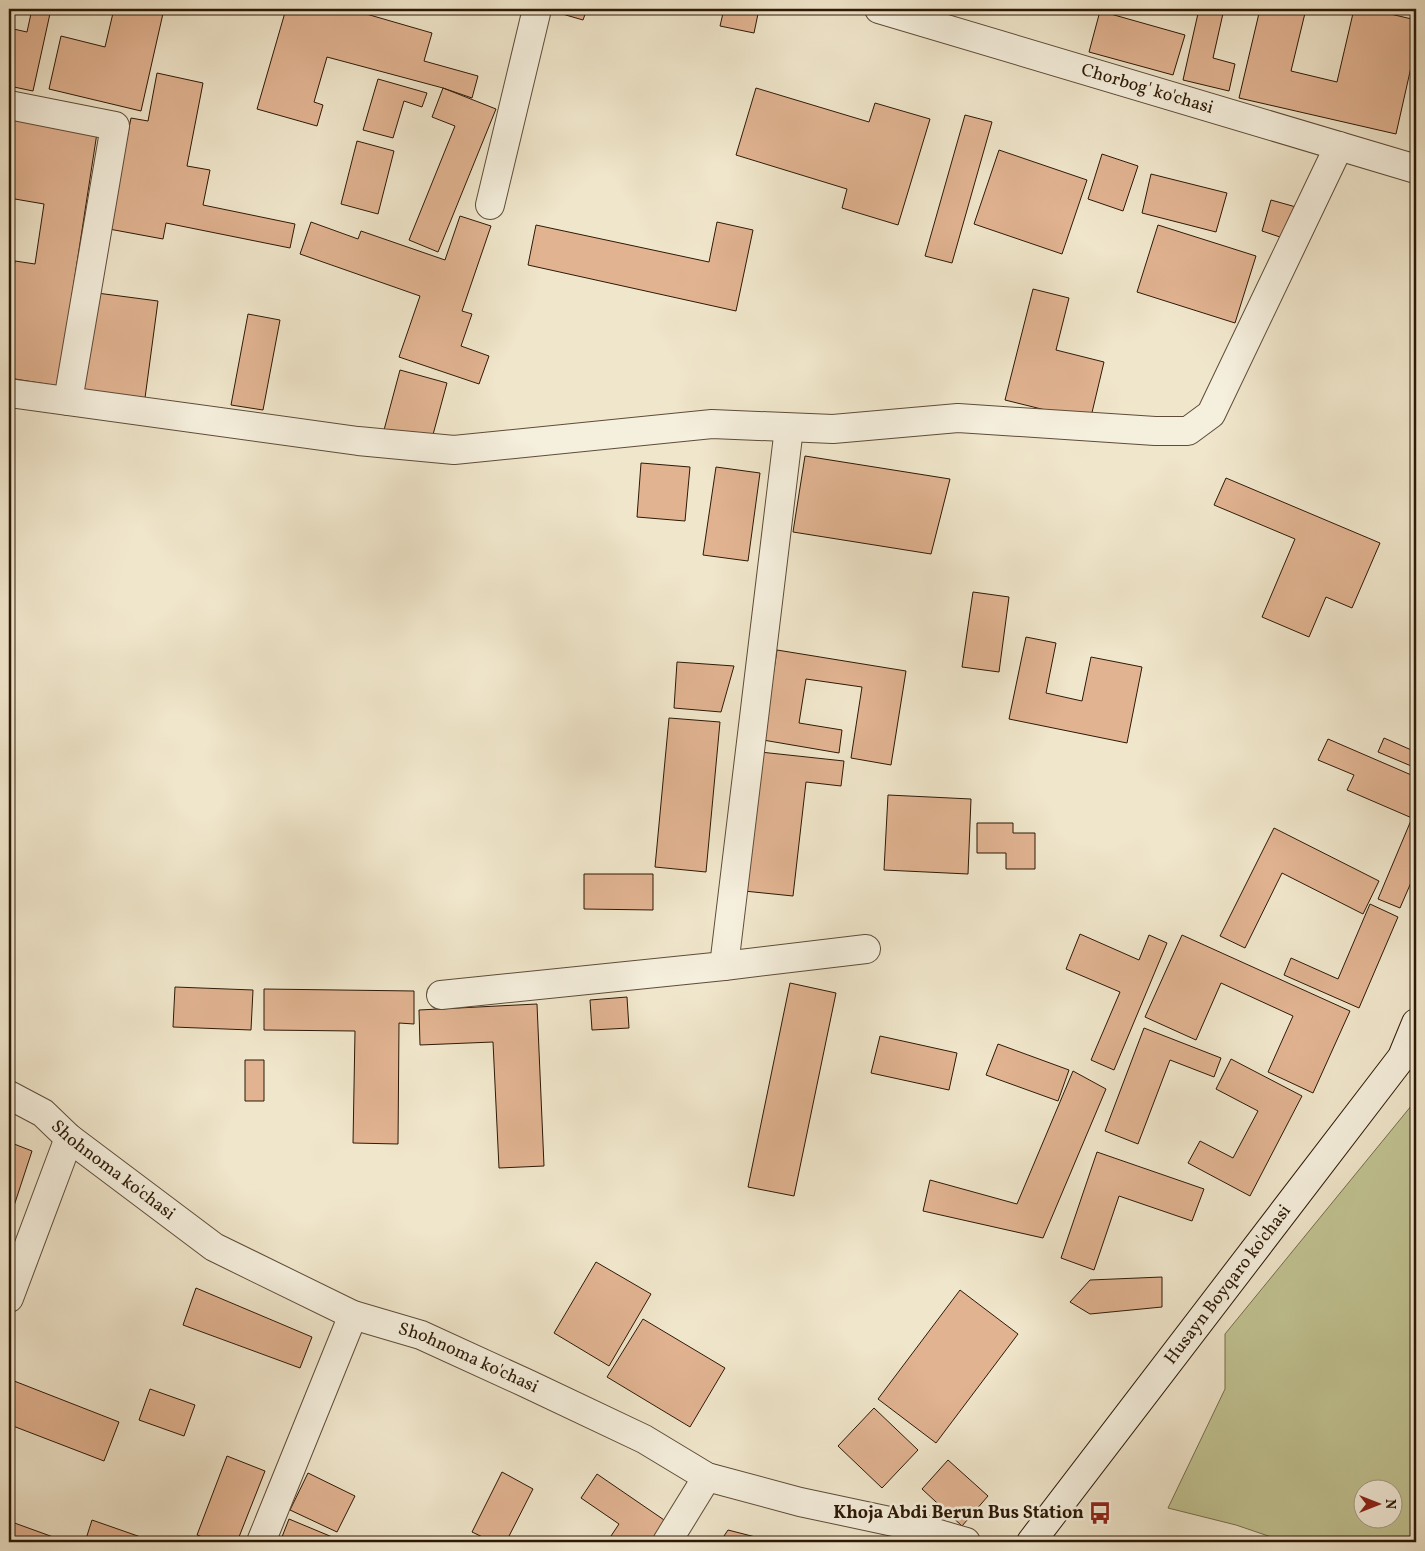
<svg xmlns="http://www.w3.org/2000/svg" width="1425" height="1551" viewBox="0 0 1425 1551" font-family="Vollkorn,serif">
  <rect width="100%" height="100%" fill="#f0e6cb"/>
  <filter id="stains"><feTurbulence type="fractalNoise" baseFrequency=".004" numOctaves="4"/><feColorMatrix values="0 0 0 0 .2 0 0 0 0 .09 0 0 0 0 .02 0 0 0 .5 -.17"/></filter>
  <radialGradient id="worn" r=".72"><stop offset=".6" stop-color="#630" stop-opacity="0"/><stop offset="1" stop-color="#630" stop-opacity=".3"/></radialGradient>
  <!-- green -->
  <path fill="#c1c392" stroke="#776e4c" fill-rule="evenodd" d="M 1416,1100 L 1416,1542 L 1286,1542 L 1236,1525 L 1168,1508 L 1225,1389 L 1225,1334 ZM 1362,1488 L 1392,1488 L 1392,1518 L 1362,1518 Z"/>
  <!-- building -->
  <path fill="#e1b391" stroke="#2d1907" d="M 32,9 L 51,9 L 33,91 L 9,86 L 9,28 L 27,32 Z
    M 95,9 L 164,9 L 141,111 L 49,89 L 61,36 L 105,47 L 113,13 Z
    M 286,9 L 349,9 L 432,33 L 424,61 L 478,76 L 472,98 L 443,88 L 327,57 L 314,102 L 323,105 L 317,126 L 257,109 Z
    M 552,9 L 587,9 L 583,20 L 552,11 Z
    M 724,9 L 759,9 L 754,33 L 720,26 Z
    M 1199,9 L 1224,9 L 1213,58 L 1235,64 L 1229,91 L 1183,80 Z
    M 1260,9 L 1306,9 L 1291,71 L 1337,82 L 1354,9 L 1369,9 L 1416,20 L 1416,45 L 1396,134 L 1239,98 Z
    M 1100,11 L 1185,35 L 1173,75 L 1089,52 Z
    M 157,73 L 203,83 L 187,166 L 210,170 L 203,205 L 295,224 L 290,248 L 166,223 L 163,239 L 109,229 L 131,118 L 148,121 Z
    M 378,79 L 427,93 L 422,107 L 404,101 L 393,138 L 363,130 Z
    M 443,88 L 496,109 L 438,252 L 409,240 L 455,126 L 432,117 Z
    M 756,88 L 869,122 L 875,103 L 930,119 L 898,225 L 842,208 L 847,189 L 736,155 Z
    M 965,115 L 992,122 L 952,263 L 925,256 Z
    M 9,119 L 97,133 L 58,386 L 9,378 L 9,301 L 15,261 L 35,264 L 44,204 L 9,198 Z
    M 357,141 L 394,151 L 378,214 L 341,204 Z
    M 999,150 L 1087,180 L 1062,254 L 974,224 Z
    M 1102,154 L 1138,166 L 1123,211 L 1088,199 Z
    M 1151,174 L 1227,193 L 1216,232 L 1142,213 Z
    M 1271,200 L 1296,207 L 1286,239 L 1262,231 Z
    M 460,216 L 491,226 L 462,311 L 472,314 L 461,346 L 489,356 L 479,384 L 399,357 L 420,296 L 300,254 L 311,222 L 358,239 L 361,231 L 445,260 Z
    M 717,222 L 753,230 L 736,311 L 528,265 L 536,225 L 709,262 Z
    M 1158,225 L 1256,256 L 1235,323 L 1137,292 Z
    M 1033,289 L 1069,298 L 1056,350 L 1104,362 L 1090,421 L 1005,400 Z
    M 97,293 L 158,301 L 145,398 L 83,390 Z
    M 248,314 L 280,320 L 263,410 L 231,405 Z
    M 400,370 L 447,383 L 431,442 L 384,430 Z
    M 805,456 L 950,479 L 931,554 L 793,532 Z
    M 641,463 L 690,467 L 685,521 L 637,517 Z
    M 716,467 L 760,473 L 748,561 L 703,555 Z
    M 1226,478 L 1380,543 L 1352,608 L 1326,597 L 1309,637 L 1262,617 L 1295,539 L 1214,505 Z
    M 973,592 L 1009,597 L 999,672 L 962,667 Z
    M 1026,637 L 1056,643 L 1046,693 L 1082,701 L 1091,657 L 1142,667 L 1127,743 L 1009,719 Z
    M 777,650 L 906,671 L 891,765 L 851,758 L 862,687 L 806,679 L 799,723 L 842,730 L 839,753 L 763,740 Z
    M 677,662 L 734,666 L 721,712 L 674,708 Z
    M 669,718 L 720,722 L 706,872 L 655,867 Z
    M 1384,738 L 1416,752 L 1416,768 L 1378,752 Z
    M 1328,739 L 1416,777 L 1416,871 L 1400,908 L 1378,899 L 1412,818 L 1347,790 L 1354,775 L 1318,760 Z
    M 760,752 L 844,761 L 841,786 L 806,782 L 793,896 L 744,891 Z
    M 888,795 L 971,799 L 968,874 L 884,870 Z
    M 977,823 L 1013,823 L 1013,833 L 1035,833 L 1035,869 L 1006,869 L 1006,853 L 977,853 Z
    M 1274,828 L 1379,881 L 1363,914 L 1282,873 L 1245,948 L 1220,936 Z
    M 584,874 L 653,874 L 653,910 L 584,909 Z
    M 1370,904 L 1398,917 L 1359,1008 L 1284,975 L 1291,958 L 1338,979 Z
    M 1080,934 L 1139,960 L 1149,935 L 1167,943 L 1114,1070 L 1091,1060 L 1120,992 L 1066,969 Z
    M 1182,935 L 1350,1011 L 1313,1093 L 1268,1072 L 1293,1016 L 1221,983 L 1196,1040 L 1145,1017 Z
    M 790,983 L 836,993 L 794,1196 L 748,1187 Z
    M 175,987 L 253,990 L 251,1030 L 173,1027 Z
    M 264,989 L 414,991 L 414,1024 L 399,1023 L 398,1144 L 353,1143 L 355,1031 L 264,1030 Z
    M 627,997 L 629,1028 L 592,1030 L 590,1000 Z
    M 537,1004 L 544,1166 L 499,1168 L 493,1042 L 420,1045 L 419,1010 Z
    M 1144,1028 L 1221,1058 L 1214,1077 L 1170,1060 L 1138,1144 L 1105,1131 Z
    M 880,1036 L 957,1053 L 949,1090 L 871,1073 Z
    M 998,1044 L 1069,1070 L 1058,1101 L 986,1075 Z
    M 1231,1059 L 1302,1096 L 1250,1196 L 1188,1163 L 1200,1141 L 1233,1158 L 1258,1111 L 1216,1089 Z
    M 245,1060 L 264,1060 L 264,1101 L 245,1101 Z
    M 1073,1071 L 1106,1089 L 1043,1238 L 923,1211 L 930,1180 L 1017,1204 Z
    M 9,1142 L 32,1151 L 9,1221 Z
    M 1097,1152 L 1204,1189 L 1192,1221 L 1119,1196 L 1094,1270 L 1061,1258 Z
    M 596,1262 L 651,1294 L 609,1366 L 554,1333 Z
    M 1162,1277 L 1162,1307 L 1090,1314 L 1070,1302 L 1090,1280 Z
    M 196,1288 L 312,1337 L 300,1368 L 183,1325 Z
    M 960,1290 L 1018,1334 L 936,1443 L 878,1399 Z
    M 643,1319 L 725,1368 L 690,1427 L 607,1377 Z
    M 9,1379 L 119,1422 L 104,1461 L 13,1426 L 9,1436 Z
    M 150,1389 L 195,1405 L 184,1436 L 139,1420 Z
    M 874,1408 L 918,1450 L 882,1488 L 838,1446 Z
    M 227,1456 L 265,1471 L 237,1542 L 216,1542 L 197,1535 Z
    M 948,1460 L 988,1496 L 962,1526 L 922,1489 Z
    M 502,1472 L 533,1489 L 506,1542 L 493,1542 L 472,1532 Z
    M 308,1473 L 355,1496 L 337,1532 L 290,1510 Z
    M 597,1474 L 670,1524 L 658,1542 L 607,1542 L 619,1524 L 581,1498 Z
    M 289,1519 L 337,1539 L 336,1542 L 280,1542 Z
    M 92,1520 L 155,1542 L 85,1542 Z
    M 9,1521 L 67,1542 L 9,1542 Z
    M 728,1530 L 775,1542 L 720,1542 Z"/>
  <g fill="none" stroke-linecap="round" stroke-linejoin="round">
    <defs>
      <g id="minor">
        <path id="s1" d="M 879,9 L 1416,169"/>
        <path d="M 9,105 L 115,126 L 68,401"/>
        <path d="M 490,205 L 537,9"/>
        <path d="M 9,393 L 358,441 L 454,450 L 712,424 L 833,429 L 958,418 L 1155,431 L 1188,431 L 1211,414 L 1339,146"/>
        <path d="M 724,966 L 866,949"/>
        <path d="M 441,995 L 724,966 L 789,428"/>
        <path id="s2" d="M 9,1095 L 43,1113 L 69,1138 L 214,1247 L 353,1315 L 421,1335 L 528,1384 L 644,1439 L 707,1477 L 800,1502 L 908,1525 L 966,1542"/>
        <path d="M 9,1298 L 69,1138"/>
        <path d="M 261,1542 L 353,1315"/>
        <path d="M 667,1542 L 707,1477"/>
      </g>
      <g id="secondary">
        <path id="s3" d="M 1031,1542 L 1402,1057 L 1416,1023"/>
      </g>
    </defs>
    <!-- minor casing -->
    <use href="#minor" stroke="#5e4c38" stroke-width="30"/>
    <!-- secondary casing -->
    <use href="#secondary" stroke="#2d1907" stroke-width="30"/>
    <!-- minor -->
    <use href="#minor" stroke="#f5efdd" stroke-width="28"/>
    <!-- secondary -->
    <use href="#secondary" stroke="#f5efdd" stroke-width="28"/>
  </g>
  <!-- icons -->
  <defs>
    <symbol id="bus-bare" viewBox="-9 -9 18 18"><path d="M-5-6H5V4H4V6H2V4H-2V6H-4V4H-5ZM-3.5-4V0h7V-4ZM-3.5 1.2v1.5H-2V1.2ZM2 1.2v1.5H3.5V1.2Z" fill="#8f2418" stroke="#f5efdd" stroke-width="2.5" paint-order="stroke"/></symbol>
  </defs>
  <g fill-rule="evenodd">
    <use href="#bus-bare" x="1084" y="1497" width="32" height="32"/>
  </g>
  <g text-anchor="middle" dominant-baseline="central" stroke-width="5" stroke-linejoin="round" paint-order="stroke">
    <!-- street labels -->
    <g font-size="18" fill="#2d1907" stroke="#f5efdd">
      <text stroke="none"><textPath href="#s1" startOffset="280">Сhorbog' ko'chasi</textPath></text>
      <text stroke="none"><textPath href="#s2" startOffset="129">Shohnoma ko'chasi</textPath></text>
      <text stroke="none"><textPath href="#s3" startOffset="324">Husayn Boyqaro ko'chasi</textPath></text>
      <text stroke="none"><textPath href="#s2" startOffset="534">Shohnoma ko'chasi</textPath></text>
    </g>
    <!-- poi labels -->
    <g font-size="18" font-weight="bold" fill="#2d1907" stroke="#f5efdd" text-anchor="end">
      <text x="1084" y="1513">Khoja Abdi Berun Bus Station</text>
    </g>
  </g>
  <!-- margin -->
  <rect width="1425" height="1551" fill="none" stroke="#f0e6cb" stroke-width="30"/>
  <rect x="10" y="10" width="1405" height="1531" fill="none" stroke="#2d1907" stroke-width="2.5"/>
  <rect x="15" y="15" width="1395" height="1521" fill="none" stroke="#2d1907"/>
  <!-- north arrow -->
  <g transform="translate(1378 1504) rotate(90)"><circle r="24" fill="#f5efdd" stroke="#a59987"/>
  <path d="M0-4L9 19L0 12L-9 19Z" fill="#8f2418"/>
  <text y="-8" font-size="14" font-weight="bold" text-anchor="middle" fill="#2d1907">N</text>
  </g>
  <rect width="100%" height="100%" filter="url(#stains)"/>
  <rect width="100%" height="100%" fill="url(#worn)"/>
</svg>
